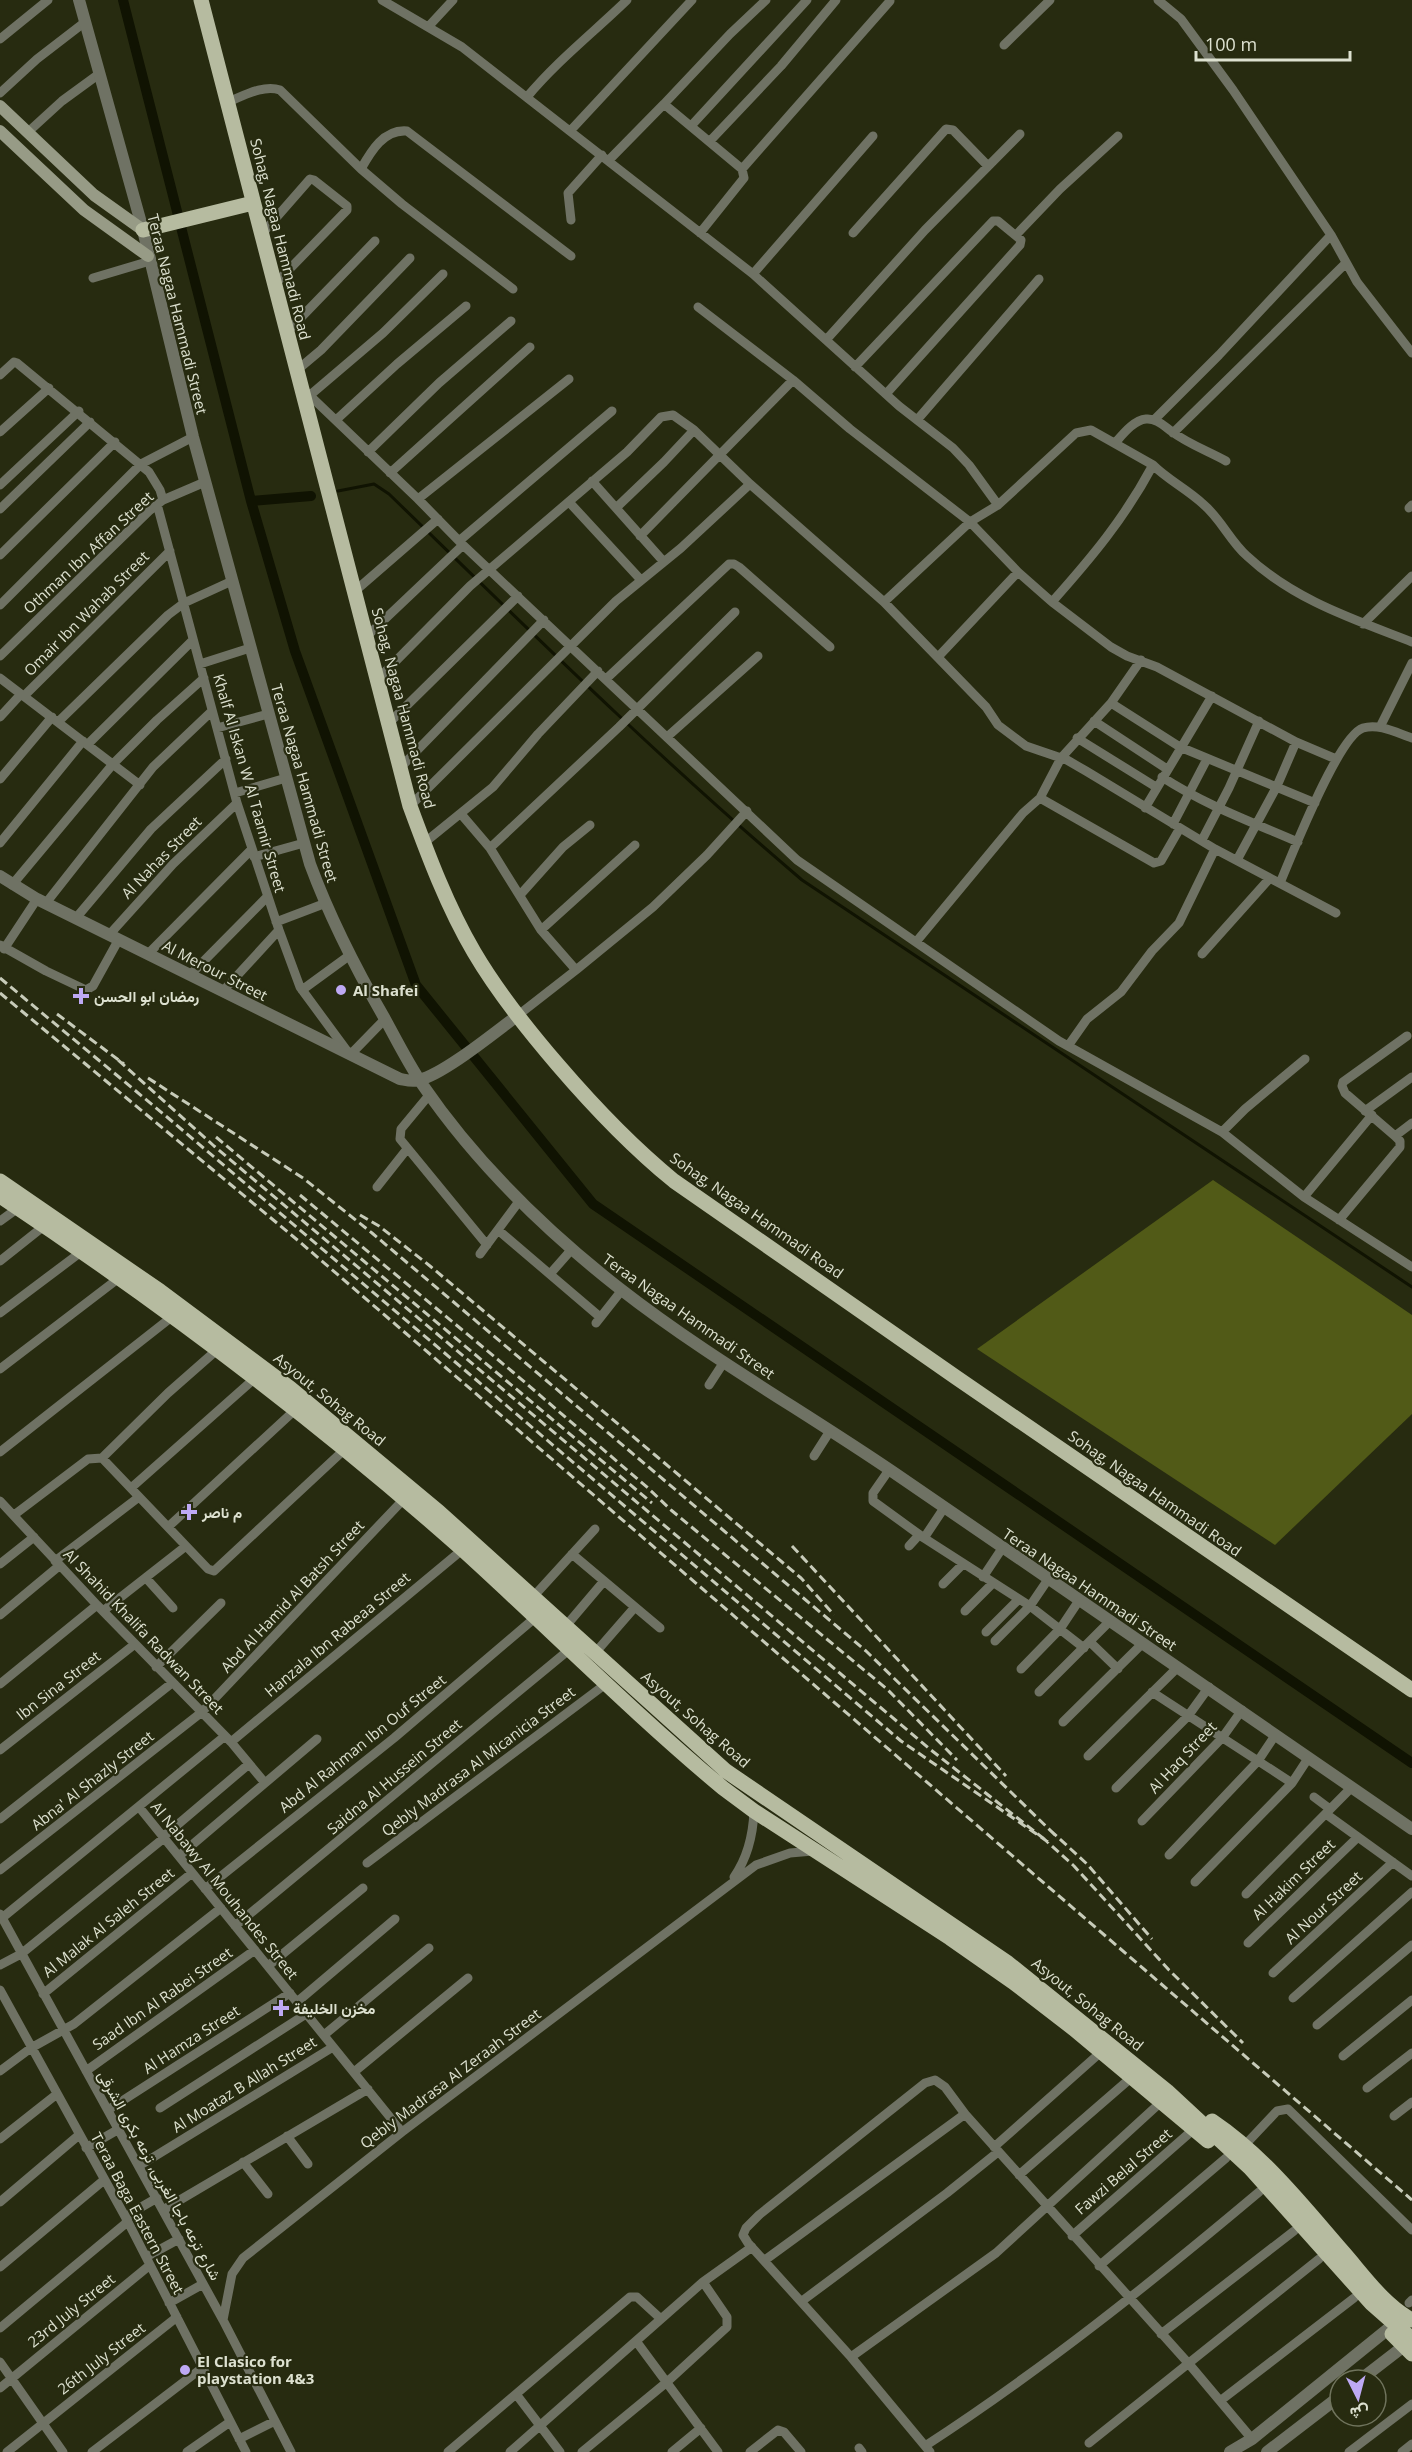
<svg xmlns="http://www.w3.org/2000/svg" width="1412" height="2452" viewBox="0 0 1412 2452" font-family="'Open Sans',Vazirmatn,sans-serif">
  <rect width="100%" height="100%" fill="#272b10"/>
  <!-- forest -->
  <path fill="#515a17" d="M 1213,1180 L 1412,1315 L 1412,1414 L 1275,1545 L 977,1349 Z"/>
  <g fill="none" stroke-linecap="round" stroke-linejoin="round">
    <!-- stream -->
    <path stroke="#101302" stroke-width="3" d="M 338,491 L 374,484 L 389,494 C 524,625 658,758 802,880 L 1412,1287"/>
    <!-- canal -->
    <path stroke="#101302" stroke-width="10" d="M 123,0 L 251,501 L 295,651 L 416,985 L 593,1204 L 1412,1763
      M 251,501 L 311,496"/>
    <!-- minor -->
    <path stroke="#6f7264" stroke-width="9" d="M 382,0 L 462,47 L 753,274 L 899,406 L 953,448 L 969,465 L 998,505
      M 1158,0 L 1181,19 L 1233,90 L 1331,235 L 1357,282 L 1412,353
      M 428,27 L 453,0
      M 0,39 L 48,0
      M 1004,45 L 1050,0
      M 0,93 L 37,59 L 85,22
      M 527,97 C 557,61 594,32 627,0
      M 228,102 C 243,96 264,84 280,90 L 361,169 L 402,204 L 513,289
      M 664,104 L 730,34 L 766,0
      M 691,126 L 807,0
      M 571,130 L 692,0
      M 27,133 L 62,101 L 99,74
      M 710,141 L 781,66 L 836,0
      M 609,160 L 664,104 L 742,169 L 744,178 L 700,233
      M 361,169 C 371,151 384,129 407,131 L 571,256
      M 742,169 L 890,1
      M 571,220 L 568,193 L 602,155
      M 853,233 L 946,129 L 953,130 L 988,166
      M 261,235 L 310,179 L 314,180 L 347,206 L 347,210 L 273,286
      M 1016,235 L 1060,189 L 1118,136
      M 753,274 L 873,136
      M 93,278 L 150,261
      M 698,307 L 793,380 L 850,429 L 970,522 L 1018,572 L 1052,602 L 1111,647 L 1127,656 L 1157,667 L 1296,742 L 1336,759
      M 286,333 L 375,241
      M 826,340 L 925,230 L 1020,134
      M 855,367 L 993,221 L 998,221 L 1021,240 L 1020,245 L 886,394
      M 296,371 L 321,350 L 410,258
      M 0,375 L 14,362 L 17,363 L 149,472 L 160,490 L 163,500
      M 304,390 L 418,499 L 463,545 L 797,860 L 1059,1041 L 1222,1132 L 1304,1197 L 1412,1267
      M 309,396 L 383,333 L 443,274
      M 336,420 L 397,364 L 466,306
      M 917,420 L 1039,279
      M 1154,420 L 1219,355 L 1331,235
      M 0,432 L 49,388
      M 1173,433 L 1346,263
      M 1116,442 C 1123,434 1134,420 1146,419 C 1156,418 1164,426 1171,431 C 1188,444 1208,451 1226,461
      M 368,452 L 439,383 L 511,321
      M 1153,465 C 1168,480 1187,489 1203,504 C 1221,519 1230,541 1247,556 C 1294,600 1353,619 1412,642
      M 390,473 L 530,347
      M 592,481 L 664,562
      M 0,485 L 79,411
      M 418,499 L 569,379
      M 569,502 L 641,580
      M 157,504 L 237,803 L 279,930 L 300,987 L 350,1055 L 385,1019
      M 617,507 L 664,462 L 694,430
      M 1409,508 L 1412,505
      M 0,509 L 90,422
      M 640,536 L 793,380
      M 459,541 L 612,411
      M 0,555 L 115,442
      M 355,591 L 438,519
      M 884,602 L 970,522 L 998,505 L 1076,433 L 1091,430 L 1153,465 C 1124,519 1092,557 1052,602
      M 0,605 L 141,464 L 193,437
      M 1363,624 L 1412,576
      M 366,637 L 463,545
      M 0,656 L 149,511 L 163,500 L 205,482
      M 938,657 L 1018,572
      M 200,664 L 250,648
      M 0,678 L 140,785
      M 606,679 L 729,564 L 734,564 L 739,567 L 830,647
      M 377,680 L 470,586 L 627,452 L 661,417 L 673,415 L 694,430 L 750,484 L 884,602 L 986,707 L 998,725 L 1026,746 L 1067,760 L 1086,771 L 1215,849 L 1179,923 L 1152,951 L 1121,992 L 1087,1019 L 1068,1046
      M 24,696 L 170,551
      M 1111,703 L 1180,747 L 1315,803
      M 0,717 L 21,694
      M 1094,721 L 1167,769
      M 58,722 L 168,615 L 184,603 L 232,581
      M 388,724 L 518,596
      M 1380,727 L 1412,663
      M 217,728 L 268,714
      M 667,737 L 758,656
      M 1077,738 L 1156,787
      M 88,744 L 193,640
      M 399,769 L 544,620
      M 1162,777 C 1205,805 1252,822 1298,842
      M 0,779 L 52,717
      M 235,793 L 286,778
      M 1040,798 L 1154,863 L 1161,861 L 1180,828
      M 410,806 L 616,601 L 681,548 L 750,484
      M 1145,808 L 1212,696
      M 461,814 L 490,848 L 619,727 L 735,612
      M 1173,824 L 1207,759
      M 1202,840 L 1229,788 L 1259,721
      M 0,843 L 83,741
      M 424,843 L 493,787 L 538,734 L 598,671
      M 490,848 L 541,930 L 576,970 L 517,1016
      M 1215,849 L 1336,913
      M 254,857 L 304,843
      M 1237,860 L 1277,786 L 1296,742
      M 1280,883 C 1292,855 1338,736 1363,728 C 1379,723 1397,733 1412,738
      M 12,885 L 113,764 L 157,720 L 204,678
      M 520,895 L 563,847 L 590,825
      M 46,903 L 153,767 L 212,711
      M 76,918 L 151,829 L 226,759
      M 276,922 L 326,903
      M 541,930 L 635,845
      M 109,935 L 173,864 L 237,803
      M 916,942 L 1023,813 L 1040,798 L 1061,758 L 1111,703 L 1141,660
      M 0,945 L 46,971 L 86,990 L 93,986 L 119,939
      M 4,949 L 37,899
      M 148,954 L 251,850
      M 1202,954 L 1270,878
      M 576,970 L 653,907 L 707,855 L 747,811
      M 190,975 L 267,897
      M 302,990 L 350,955
      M 223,991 L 279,930
      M 430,1094 L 401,1129 L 400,1139 L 487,1245
      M 1365,1111 L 1412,1077
      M 1222,1132 L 1245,1109 L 1305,1059
      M 1395,1136 L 1412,1123
      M 377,1187 L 407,1149
      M 1304,1197 L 1372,1115
      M 1339,1220 L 1400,1147 L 1400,1141 L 1395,1136 L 1345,1093 L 1342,1086 L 1343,1082 L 1407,1036
      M 0,1221 L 18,1208
      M 498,1230 L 600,1317
      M 480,1254 L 520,1200
      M 0,1261 L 44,1226
      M 550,1274 L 572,1249
      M 0,1313 L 81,1252
      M 596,1323 L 622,1290
      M 0,1369 L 119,1278
      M 709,1385 L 724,1362
      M 0,1452 L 173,1316
      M 814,1456 L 830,1431
      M 102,1458 L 208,1569 L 214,1571 L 344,1450
      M 102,1458 L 168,1393 L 218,1349
      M 889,1470 L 873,1493 L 873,1501 L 924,1538 L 1030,1606 L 1084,1648
      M 131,1488 L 255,1378
      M 0,1501 L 97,1605 L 231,1742 L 265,1783
      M 14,1515 L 88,1459 L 102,1458
      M 168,1527 L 295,1410
      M 924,1538 L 944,1508
      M 909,1546 L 919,1535
      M 572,1554 L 660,1628
      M 55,1561 L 139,1497
      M 0,1564 L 34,1537
      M 983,1577 L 1003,1547
      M 146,1578 L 173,1608
      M 943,1584 L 963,1564
      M 533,1597 L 595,1529
      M 103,1611 L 186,1546
      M 965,1611 L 993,1583
      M 0,1615 L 59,1566
      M 565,1627 L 604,1581
      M 986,1632 L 1019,1599
      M 995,1641 L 1030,1606 L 1049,1578
      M 1090,1642 L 1118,1669
      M 595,1653 L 635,1607
      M 156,1667 L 221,1603
      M 1021,1669 L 1060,1629 L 1080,1599
      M 0,1684 L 97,1605
      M 1039,1692 L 1111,1620
      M 1152,1692 L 1292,1783
      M 1063,1722 L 1143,1643
      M 231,1742 L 462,1550
      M 0,1750 L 135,1644
      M 1088,1756 L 1178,1667
      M 1116,1788 L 1188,1716 L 1209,1687
      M 1314,1797 L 1330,1809
      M 139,1807 L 402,2132
      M 1326,1814 L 1412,1876
      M 0,1819 L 172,1683
      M 1142,1821 L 1222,1738 L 1242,1710
      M 163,1837 L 249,1764
      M 1169,1855 L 1258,1761 L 1276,1734
      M 179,1856 L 317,1739
      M 367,1863 L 607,1683
      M 0,1870 L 202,1712 L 403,1500
      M 734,1877 C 748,1857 753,1835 754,1811
      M 1195,1882 L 1292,1783 L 1309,1757
      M 205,1889 L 394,1738 L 536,1617
      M 1246,1894 L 1352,1787
      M 0,1914 L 223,2320 L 291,2452
      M 2,1918 L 225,1736
      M 235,1926 L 570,1649
      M 1248,1943 L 1358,1837
      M 0,1965 L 21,1954 L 164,1838
      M 268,1966 L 363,1888
      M 1273,1973 L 1393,1862
      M 0,1990 L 127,2220 L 246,2452
      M 43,1994 L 192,1873
      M 1293,1998 L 1412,1892
      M 297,2002 L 395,1919
      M 1317,2025 L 1412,1945
      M 324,2035 L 429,1948
      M 1343,2056 L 1412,2000
      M 0,2071 L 31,2048 L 74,2024 L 221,1908
      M 86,2071 L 255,1950
      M 354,2072 L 468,1978
      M 1367,2088 L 1412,2053
      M 160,2108 L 306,2014
      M 108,2110 L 290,1993
      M 1394,2116 L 1412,2102
      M 287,2136 L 308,2164
      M 0,2139 L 57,2094
      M 1244,2146 L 1277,2111 L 1288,2109 L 1412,2230
      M 994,2147 L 1101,2052
      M 86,2148 L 119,2129
      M 243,2162 L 268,2194
      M 139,2166 L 333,2047
      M 1019,2175 L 1132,2077
      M 0,2202 L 79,2135
      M 163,2210 L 368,2089
      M 1072,2236 L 1194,2129
      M 146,2257 L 179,2239
      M 765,2260 L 965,2114
      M 1099,2266 L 1226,2158
      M 0,2267 L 104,2180
      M 802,2301 L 947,2193 L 998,2152
      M 169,2303 L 203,2284
      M 1409,2303 L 1412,2300
      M 223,2320 L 232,2274 L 243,2258 L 402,2132 L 756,1865 L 790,1853 L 813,1851
      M 0,2328 L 125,2224 L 131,2213 L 157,2198
      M 1161,2334 L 1294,2231
      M 851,2357 L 996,2253 L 1161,2102
      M 0,2362 L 63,2452
      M 0,2388 L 150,2265
      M 516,2394 L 560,2452
      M 1220,2401 L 1354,2298
      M 239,2439 L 275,2421
      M 1089,2443 L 1319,2259
      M 925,2446 C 1042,2370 1152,2282 1259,2192
      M 859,2448 L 862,2452
      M 7,2452 L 177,2317
      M 92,2452 L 202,2368
      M 187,2452 L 230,2422
      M 448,2452 L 630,2297 L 637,2297 L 661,2319
      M 510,2452 L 636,2341
      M 582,2452 L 667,2382 L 727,2327 L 727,2317 L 703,2282
      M 672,2452 L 701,2428
      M 718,2452 L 636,2341 L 703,2282 L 752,2247
      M 750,2452 L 778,2430 L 784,2432 L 801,2452
      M 930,2452 L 851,2357 L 748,2243 L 743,2235 L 746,2228 L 759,2215 L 925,2083 L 935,2080 L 945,2087 L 965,2114 L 1189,2364 L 1252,2439
      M 1349,2452 L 1412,2404
      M 1402,2452 L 1412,2444"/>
    <!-- tertiary -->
    <path stroke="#6f7264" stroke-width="12" d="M 79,0 L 143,230 L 193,437 L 310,864 C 330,918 356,969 385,1019 C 397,1041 408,1063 422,1084 C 476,1163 545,1230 619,1288 C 706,1356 802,1410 893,1472 C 1066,1591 1240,1709 1412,1829
      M 0,876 L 37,899 L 400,1079 C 406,1080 412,1082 419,1080 C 444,1074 494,1033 517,1016
      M 1360,2380 L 1404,2346
      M 1230,2452 L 1252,2439 L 1388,2329
      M 1267,2452 L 1340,2396"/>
    <!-- secondary -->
    <path stroke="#979b86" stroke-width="12" d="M 0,106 L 94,195 L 143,230
      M 0,131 L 84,210 L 148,256"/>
    <!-- primary -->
    <path stroke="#b6bba0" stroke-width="15" d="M 201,0 L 410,806 C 428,855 447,906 474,952 C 498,993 527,1029 558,1065 C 594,1107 631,1146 674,1181 L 957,1378 L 1412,1690
      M 143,230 L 253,203
      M 0,1181 L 160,1291 L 290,1388 L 439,1512 L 726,1771 L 1008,1963 L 1167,2091 L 1250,2168 L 1371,2303 L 1412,2339
      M 0,1196 C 162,1304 318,1421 463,1550 C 550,1629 633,1713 723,1788 L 754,1811 L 950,1938 L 1013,1982 L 1074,2029 L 1208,2141
      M 1212,2121 C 1264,2156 1303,2206 1343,2252 C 1364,2276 1384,2305 1412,2320
      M 1392,2334 L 1412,2354"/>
    <!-- rail -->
    <path stroke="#c7cbb9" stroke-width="3" stroke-dasharray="9 4.5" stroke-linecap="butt" d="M 0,978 L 167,1117 L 901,1741 L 1048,1842 L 931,1750 L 214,1146 L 117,1059
      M 0,993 L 301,1243 L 1412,2200
      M 57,1014 L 124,1064
      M 148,1078 L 303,1178 L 372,1233 L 866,1651 L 1055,1835
      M 216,1137 L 652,1503
      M 300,1195 L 514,1373 L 648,1488 L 671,1510 L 887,1689 L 957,1760
      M 360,1215 L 379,1226 L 430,1266 L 655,1455 L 801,1578 L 834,1615
      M 792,1546 L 1006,1776
      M 1050,1830 L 1087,1864 L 1152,1939
      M 1042,1837 L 1074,1866 L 1169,1970 L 1243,2043"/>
  </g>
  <!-- markers -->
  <g fill="#bea9f4" stroke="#272b10" stroke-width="2">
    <circle cx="341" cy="990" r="6"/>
    <path d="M78 987h6v6h6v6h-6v6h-6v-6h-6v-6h6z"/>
    <path d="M186 1503h6v6h6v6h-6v6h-6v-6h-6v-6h6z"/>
    <path d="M278 1999h6v6h6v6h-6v6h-6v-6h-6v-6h6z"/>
    <circle cx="185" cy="2370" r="6"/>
  </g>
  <g text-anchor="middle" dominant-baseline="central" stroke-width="4.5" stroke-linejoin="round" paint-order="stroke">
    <!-- street labels -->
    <g font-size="15" fill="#dde1d0" stroke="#272b10">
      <text transform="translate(281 239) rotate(76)">Sohag, Nagaa Hammadi Road</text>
      <text transform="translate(178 314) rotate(76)">Teraa Nagaa Hammadi Street</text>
      <text transform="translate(88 552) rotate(-43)">Othman Ibn Affan Street</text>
      <text transform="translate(86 613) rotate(-45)">Omair Ibn Wahab Street</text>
      <text transform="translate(404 708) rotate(75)">Sohag, Nagaa Hammadi Road</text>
      <text transform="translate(250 783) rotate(74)">Khalf Al Iskan W Al Taamir Street</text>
      <text transform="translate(305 783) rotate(74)">Teraa Nagaa Hammadi Street</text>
      <text transform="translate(161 857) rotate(-46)">Al Nahas Street</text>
      <text transform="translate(215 970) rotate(27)">Al Merour Street</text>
      <text transform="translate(757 1215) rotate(35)">Sohag, Nagaa Hammadi Road</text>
      <text transform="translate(689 1316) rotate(35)">Teraa Nagaa Hammadi Street</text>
      <text transform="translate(330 1399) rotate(39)">Asyout, Sohag Road</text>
      <text transform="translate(1155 1493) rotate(35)">Sohag, Nagaa Hammadi Road</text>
      <text transform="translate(1090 1589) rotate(34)">Teraa Nagaa Hammadi Street</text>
      <text transform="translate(292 1596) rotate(-47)">Abd Al Hamid Al Batsh Street</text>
      <text transform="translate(144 1631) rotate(46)">Al Shahid Khalifa Radwan Street</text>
      <text transform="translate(337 1634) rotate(-40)">Hanzala Ibn Rabeaa Street</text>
      <text transform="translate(58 1685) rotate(-38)">Ibn Sina Street</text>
      <text transform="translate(696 1719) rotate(41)">Asyout, Sohag Road</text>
      <text transform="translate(362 1743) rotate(-39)">Abd Al Rahman Ibn Ouf Street</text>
      <text transform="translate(1182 1757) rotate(-47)">Al Haq Street</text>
      <text transform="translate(478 1761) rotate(-37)">Qebly Madrasa Al Micanicia Street</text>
      <text transform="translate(394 1776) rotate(-40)">Saidna Al Hussein Street</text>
      <text transform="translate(92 1780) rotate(-38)">Abna' Al Shazly Street</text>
      <text transform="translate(1293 1879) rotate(-44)">Al Hakim Street</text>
      <text transform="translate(225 1890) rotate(51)">Al Nabawy Al Mouhandes Street</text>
      <text transform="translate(1323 1907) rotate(-43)">Al Nour Street</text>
      <text transform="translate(108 1922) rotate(-39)">Al Malak Al Saleh Street</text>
      <text transform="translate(162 1998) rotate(-35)">Saad Ibn Al Rabei Street</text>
      <text transform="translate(1088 2004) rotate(39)">Asyout, Sohag Road</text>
      <text transform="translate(191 2039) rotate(-33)">Al Hamza Street</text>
      <text transform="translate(450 2078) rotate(-37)">Qebly Madrasa Al Zeraah Street</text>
      <text transform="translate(244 2084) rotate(-32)">Al Moataz B Allah Street</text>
      <text transform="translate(1123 2171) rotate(-41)">Fawzi Belal Street</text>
      <text transform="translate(160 2175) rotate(61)">شارع ترعه باجا الغربى, ترعه بكرى الشرقى</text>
      <text transform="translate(138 2213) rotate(62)">Teraa Baga Eastern Street</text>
      <text transform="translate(71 2310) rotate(-39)">23rd July Street</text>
      <text transform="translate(101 2358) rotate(-38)">26th July Street</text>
    </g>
    <!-- poi labels -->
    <g font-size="15" font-weight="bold" fill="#dde1d0" stroke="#272b10" text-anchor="start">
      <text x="353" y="990">Al Shafei</text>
      <text x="94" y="996">رمضان ابو الحسن</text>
      <text x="202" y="1512">م ناصر</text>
      <text x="293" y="2008">مخزن الخليفة</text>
      <text x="197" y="2361">El Clasico for<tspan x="197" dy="17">playstation 4&amp;3</tspan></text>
    </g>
  </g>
  <!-- north arrow -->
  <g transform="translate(1358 2398) rotate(174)"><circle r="28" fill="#272b10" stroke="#70745d" stroke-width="1.5"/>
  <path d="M0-4.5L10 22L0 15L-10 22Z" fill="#bea9f4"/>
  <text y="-9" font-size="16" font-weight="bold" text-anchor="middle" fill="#dde1d0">ش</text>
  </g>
  <!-- scale -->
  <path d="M1196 51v9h154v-9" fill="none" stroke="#dde1d0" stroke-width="3"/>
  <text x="1205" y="51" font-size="18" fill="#dde1d0" stroke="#272b10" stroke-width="4.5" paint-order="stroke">100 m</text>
</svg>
